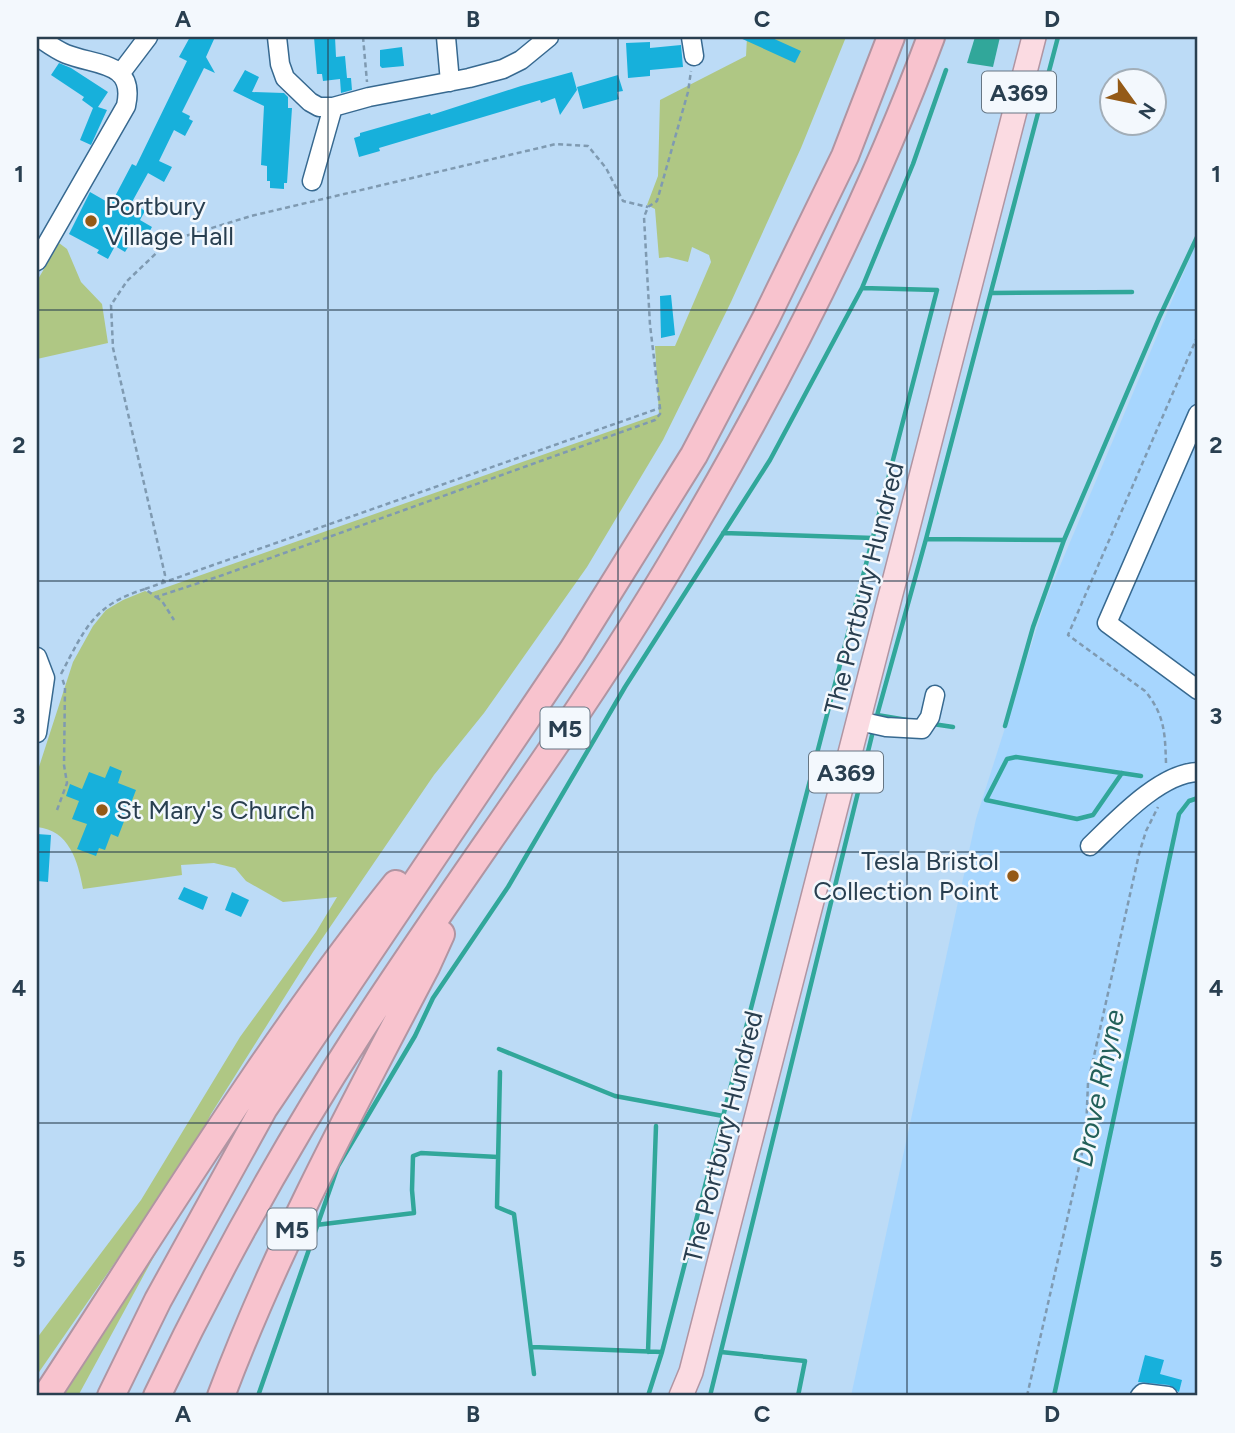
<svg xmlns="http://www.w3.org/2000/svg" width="1235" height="1433" viewBox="0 0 1235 1433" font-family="Figtree,sans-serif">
  <rect width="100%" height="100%" fill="#bcdbf6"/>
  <!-- built -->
  <path fill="#a7d6fe" d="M 1198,239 L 1198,1396 L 851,1396 L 976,819 L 1046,599 Z"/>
  <!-- green -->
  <path fill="#afc784" d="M 747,37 L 846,37 L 801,148 L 731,302 L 663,440 L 587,567 L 484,713 L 434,775 L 313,952 L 211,1114 L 193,1150 L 37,1375 L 37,1338 L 141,1200 L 240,1037 L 316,932 L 337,897 L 283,902 L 246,881 L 235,868 L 214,863 L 181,865 L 182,875 L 83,889 C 78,861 69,830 37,827 L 37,773 L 73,662 L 93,626 L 106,610 L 123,600 L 145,591 L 150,593 L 659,414 L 655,346 L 675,346 L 711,262 L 709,255 L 692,247 L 688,262 L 668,257 L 659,258 L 655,209 L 647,205 L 658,176 L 660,100 L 746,56 Z
    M 59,243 L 67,249 L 81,282 L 102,304 L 108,343 L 37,359 L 37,281 Z
    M 176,1216 L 78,1396 L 59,1396 Z"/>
  <!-- water -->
  <path fill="#31a79a" d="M 975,37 L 1000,37 L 993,67 L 967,63 Z"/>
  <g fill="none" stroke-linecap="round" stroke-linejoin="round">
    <!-- stream -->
    <path stroke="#31a79a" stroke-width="4.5" d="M 992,293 L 1132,292
      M 723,533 L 873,538
      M 926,539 L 1064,540
      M 877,715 L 907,720
      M 876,719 L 926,539 L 1058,37
      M 933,724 L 953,727
      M 1005,726 L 1033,627 L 1064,540 L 1159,318 L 1198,235
      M 1122,773 L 1093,815 L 1077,819 L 986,800 L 1007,759 L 1016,757 L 1141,776
      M 499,1049 L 615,1096 L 723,1116
      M 500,1072 L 497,1207 L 514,1214 L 534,1374
      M 316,1225 L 414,1213 L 412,1190 L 413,1156 L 421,1153 L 498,1157
      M 532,1347 L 662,1352
      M 648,1352 L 656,1126
      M 721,1352 L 805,1361 L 798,1396
      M 258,1396 L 338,1166 L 415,1036 L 433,998 L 508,887 L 625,687 L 770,460 L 862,288 L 913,164 L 946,70
      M 648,1396 L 662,1352 L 937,290 L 862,288
      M 710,1396 L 874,727
      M 1054,1396 L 1179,814 L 1189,801 L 1198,798"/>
  </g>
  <!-- building -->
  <path fill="#17b0db" d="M 190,37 L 215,37 L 206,57 L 215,73 L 204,68 L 182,112 L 190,116 L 189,119 L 193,121 L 185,136 L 174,130 L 159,161 L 172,167 L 164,182 L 148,173 L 132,202 L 145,211 L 140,220 L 152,227 L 144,241 L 135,236 L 125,252 L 115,246 L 108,259 L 97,253 L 99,250 L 69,234 L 90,192 L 111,204 L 132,164 L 136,166 L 187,61 L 179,57 Z
    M 314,37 L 335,37 L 336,57 L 345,56 L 347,78 L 351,78 L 352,90 L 341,93 L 340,79 L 323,81 L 322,74 L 317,74 Z
    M 738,37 L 770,37 L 801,51 L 795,63 Z
    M 650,42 L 650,48 L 681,45 L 683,67 L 650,70 L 650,76 L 628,78 L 626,43 Z
    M 402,47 L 404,66 L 382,68 L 380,66 L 380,50 Z
    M 59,63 L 71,68 L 108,92 L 98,107 L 107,110 L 91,145 L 80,140 L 93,108 L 82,100 L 84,97 L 51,75 Z
    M 245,70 L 259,77 L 252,92 L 284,93 L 288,97 L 288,108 L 292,108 L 287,183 L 284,183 L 284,189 L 270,188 L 270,181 L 267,181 L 267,166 L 261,165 L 264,106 L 233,91 Z
    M 572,72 L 577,90 L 560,115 L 555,98 L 541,103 L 540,100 L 379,148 L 380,151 L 359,157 L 354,138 L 360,136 L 360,133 L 430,113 L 431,115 L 521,86 Z
    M 618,75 L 623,91 L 617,92 L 619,99 L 583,109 L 577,87 Z
    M 671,295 L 675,335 L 661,338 L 660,296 Z
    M 110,766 L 122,771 L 118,783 L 136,790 L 118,837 L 111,834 L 105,850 L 99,848 L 96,856 L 77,849 L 87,824 L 72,819 L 79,801 L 66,796 L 70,784 L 82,789 L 89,772 L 105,778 Z
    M 37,834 L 51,835 L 48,882 L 37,881 Z
    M 184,887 L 208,897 L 203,910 L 178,899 Z
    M 232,892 L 249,900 L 241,917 L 225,910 Z
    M 1145,1355 L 1164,1360 L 1160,1374 L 1182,1380 L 1179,1392 L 1169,1385 L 1138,1382 Z"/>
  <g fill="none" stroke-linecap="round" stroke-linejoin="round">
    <defs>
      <path id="minor" d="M 277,37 L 280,64 L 285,78 L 310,102 L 319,107 L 333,107
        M 446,37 L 450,82
        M 691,37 L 694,56
        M 120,74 L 148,37
        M 312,181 L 333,107 L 369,97 L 469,78 L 503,69 L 521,60 L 549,37
        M 37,261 L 126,106 C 136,61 96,66 66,54 C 56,50 47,43 38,37
        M 1198,414 L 1107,623 L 1198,690
        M 37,657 L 45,678 L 37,733
        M 859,721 L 886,727 L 922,729 L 930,717 L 935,695
        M 1090,846 C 1116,821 1160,773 1198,772
        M 1140,1396 L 1143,1393 L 1168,1396"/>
      <path id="major" d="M 681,1396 L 691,1372 L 1034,37"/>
      <path id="highway" d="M 46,1396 C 159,1224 267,1045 396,884
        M 111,1396 L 158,1300 L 264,1108 L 572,651 L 694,455 L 766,318 L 845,156 L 891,37
        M 157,1396 C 217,1270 288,1142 364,1025 C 464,871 576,724 670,566 C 771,397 862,222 931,37
        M 221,1396 C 277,1247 352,1108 426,967 L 441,934"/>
    </defs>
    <!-- minor casing -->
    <use href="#minor" stroke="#376990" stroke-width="21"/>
    <!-- major casing -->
    <use href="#major" stroke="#b095a2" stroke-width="26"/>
    <!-- highway casing -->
    <use href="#highway" stroke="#b095a2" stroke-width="30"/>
    <!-- path -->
    <path stroke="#7f9ab1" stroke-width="2.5" stroke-dasharray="5 3.5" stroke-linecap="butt" d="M 363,37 L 367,82
      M 162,584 L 165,575 L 113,348 L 111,305 L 127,281 L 169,241 L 251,216 L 556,144 L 588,146 L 606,168 L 623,201 L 648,207
      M 145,589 L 660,408
      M 156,597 L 162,601 L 174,620
      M 61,674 C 85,629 93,605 145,589 L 156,597 L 223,575 L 655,420 L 660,414 L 660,408 L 650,325 L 644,217 L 648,207 L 657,201 L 688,92 L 691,71
      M 1166,763 C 1165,734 1165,715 1145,691 L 1068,635 L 1198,335
      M 57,810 L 67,783 L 64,765 L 65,687 L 62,678
      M 1027,1396 L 1081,1158 L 1086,1131 L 1088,1083 L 1139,854 L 1146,831 L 1158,807"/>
    <!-- minor -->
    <use href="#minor" stroke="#fff" stroke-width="18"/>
    <!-- major -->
    <use href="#major" stroke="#fbdbe2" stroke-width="23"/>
    <!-- highway -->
    <use href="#highway" stroke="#f8c3ce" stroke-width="26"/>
  </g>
  <!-- grid -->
  <path fill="none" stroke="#293f50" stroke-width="2" stroke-opacity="0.55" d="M 328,37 L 328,1396M 618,37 L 618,1396M 907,37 L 907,1396M 37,310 L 1198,310M 37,581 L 1198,581M 37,852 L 1198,852M 37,1123 L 1198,1123"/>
  <!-- markers -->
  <g fill="#945a17" stroke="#f3f8fd" stroke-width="2.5">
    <circle cx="91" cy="221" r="7"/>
    <circle cx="102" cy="810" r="7"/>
    <circle cx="1013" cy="876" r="7"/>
  </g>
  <g text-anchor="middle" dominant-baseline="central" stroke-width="5" stroke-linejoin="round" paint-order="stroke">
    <!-- shield labels -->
    <g fill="#f3f8fd" stroke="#667684" stroke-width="2">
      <rect x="982" y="71.5" width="74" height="41" rx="5"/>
      <rect x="540.5" y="707.5" width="49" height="41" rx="5"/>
      <rect x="809" y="751.5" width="74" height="41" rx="5"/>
      <rect x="267.5" y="1208.5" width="49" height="41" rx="5"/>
    </g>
    <g font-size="24" font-weight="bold" fill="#293f50">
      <text x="1019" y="92">A369</text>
      <text x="565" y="728">M5</text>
      <text x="846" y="772">A369</text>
      <text x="292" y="1229">M5</text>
    </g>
    <!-- poi labels -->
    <g font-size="26" fill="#293f50" stroke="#f3f8fd" text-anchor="start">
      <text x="105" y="206">Portbury<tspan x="105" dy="30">Village Hall</tspan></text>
      <text x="116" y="810">St Mary's Church</text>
      <text x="999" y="861" text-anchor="end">Tesla Bristol<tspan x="999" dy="30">Collection Point</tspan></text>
    </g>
    <!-- street labels -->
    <g font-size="26" fill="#293f50" stroke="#f3f8fd">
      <text transform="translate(864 588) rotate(-76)">The Portbury Hundred</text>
      <text transform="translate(723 1137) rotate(-76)">The Portbury Hundred</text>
    </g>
    <!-- water labels -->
    <g font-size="28" font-style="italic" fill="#226059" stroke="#f3f8fd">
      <text transform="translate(1098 1088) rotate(-78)">Drove Rhyne</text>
    </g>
  </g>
  <!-- border -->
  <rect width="1235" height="1433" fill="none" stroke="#f3f8fd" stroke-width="77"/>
  <!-- north arrow -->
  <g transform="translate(1133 102) rotate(123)"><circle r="33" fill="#f3f8fd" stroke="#a2aeb8" stroke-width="2"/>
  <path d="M0-5L12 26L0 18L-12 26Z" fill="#945a17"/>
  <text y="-10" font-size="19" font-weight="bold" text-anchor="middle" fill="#293f50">N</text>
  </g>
  <rect x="38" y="38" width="1158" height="1356" fill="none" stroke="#293f50" stroke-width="2.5"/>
  <g font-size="23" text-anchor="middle" font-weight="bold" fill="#293f50">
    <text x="183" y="27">A</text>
    <text x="473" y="27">B</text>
    <text x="762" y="27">C</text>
    <text x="1052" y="27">D</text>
    <text x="19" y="182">1</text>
    <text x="1216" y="182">1</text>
    <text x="19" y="453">2</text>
    <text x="1216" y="453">2</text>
    <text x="19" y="724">3</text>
    <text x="1216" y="724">3</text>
    <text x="19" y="996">4</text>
    <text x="1216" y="996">4</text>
    <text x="19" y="1267">5</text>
    <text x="1216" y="1267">5</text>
    <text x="183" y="1422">A</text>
    <text x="473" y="1422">B</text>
    <text x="762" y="1422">C</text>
    <text x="1052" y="1422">D</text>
  </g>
</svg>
